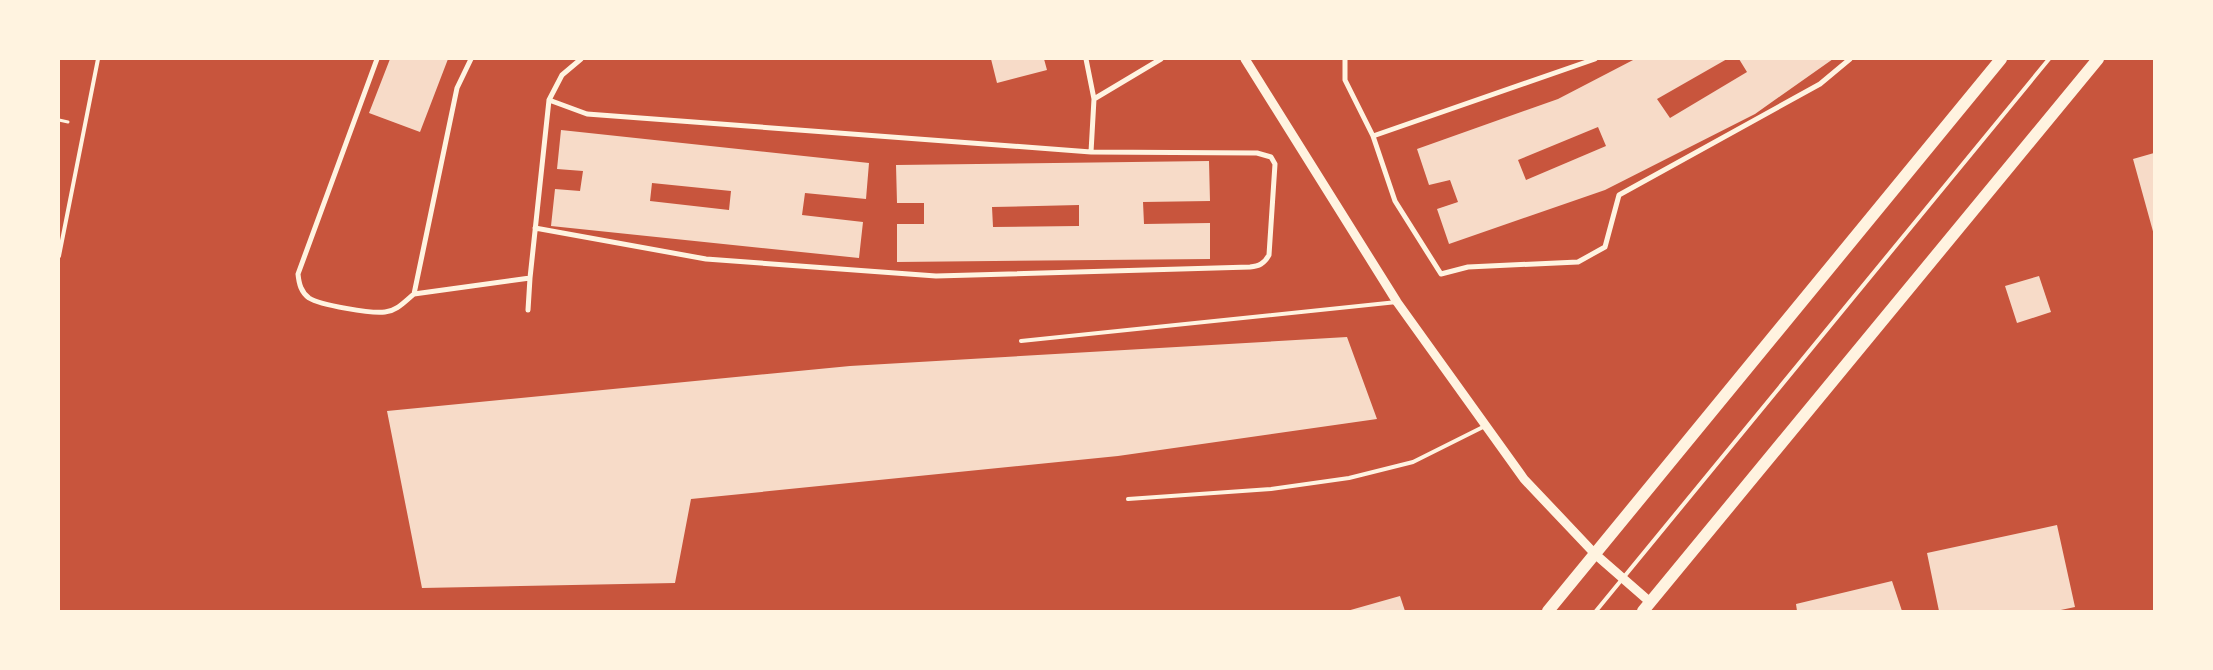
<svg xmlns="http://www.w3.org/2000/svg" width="2213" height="670" viewBox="0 0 2213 670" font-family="'Nunito Sans',sans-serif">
  <rect width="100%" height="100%" fill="#c8553d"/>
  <!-- building -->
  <path fill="#f7dbc8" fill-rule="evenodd" d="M 390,59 L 448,59 L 420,132 L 369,113 Z
    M 991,59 L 1044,59 L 1047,70 L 997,83 Z
    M 1635,59 L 1727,59 L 1657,99 L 1670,118 L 1747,72 L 1739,59 L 1833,59 L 1755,114 L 1605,190 L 1449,244 L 1437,209 L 1458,202 L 1450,180 L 1429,185 L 1417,149 L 1558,99 ZM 1598,127 L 1606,146 L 1526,180 L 1518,160 Z
    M 561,130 L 869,163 L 866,199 L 805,193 L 802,215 L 863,222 L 859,258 L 551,226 L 555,189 L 580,191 L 583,171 L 557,169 ZM 652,183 L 731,191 L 729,210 L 650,201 Z
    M 2154,153 L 2154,235 L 2133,159 Z
    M 1209,161 L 1210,201 L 1143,202 L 1144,224 L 1210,223 L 1210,259 L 897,262 L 897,224 L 924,224 L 924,203 L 897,203 L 896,165 ZM 1079,205 L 1079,226 L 993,227 L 992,207 Z
    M 2039,276 L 2051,312 L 2017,323 L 2005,286 Z
    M 1347,337 L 1377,419 L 1118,456 L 691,499 L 675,583 L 422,588 L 387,411 L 850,366 Z
    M 2057,525 L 2075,607 L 2056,611 L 1939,611 L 1927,553 Z
    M 1892,581 L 1902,611 L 1797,611 L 1796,604 Z
    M 1400,596 L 1405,611 L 1347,611 Z"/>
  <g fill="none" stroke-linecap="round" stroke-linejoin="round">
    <!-- path -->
    <path stroke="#fff3e0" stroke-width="3" d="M 59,120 L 68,122"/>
    <!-- service -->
    <path stroke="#fff3e0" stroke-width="4" d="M 59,256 L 98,59
      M 1021,341 L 1397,302
      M 1128,499 L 1271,489 L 1349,478 L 1413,462 L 1485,426
      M 1596,611 L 2049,59"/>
    <!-- minor -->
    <path stroke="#fff3e0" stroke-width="5" d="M 377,59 L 298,274 C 299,284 301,292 309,298 C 320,305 372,314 385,312 C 397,311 405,301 414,294
      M 471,59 L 457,88 L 414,294 L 530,278
      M 581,59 L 562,75 L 549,100 L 587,114 L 1091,152 L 1094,99
      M 1086,59 L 1094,99 L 1161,59
      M 1345,59 L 1345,80 L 1373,136 L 1395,201 L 1441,274 L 1468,267 L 1578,262 L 1605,247 L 1619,195 L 1820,84 L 1850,59
      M 1373,136 L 1595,59
      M 535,228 L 706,259 L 936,276 L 1250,267 C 1259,266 1264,264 1269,255 L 1275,164 L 1271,157 L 1257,153 L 1091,152
      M 528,310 L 530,278 L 549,100"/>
    <!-- tertiary -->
    <path stroke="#fff3e0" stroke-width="9" d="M 1245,59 L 1397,302 L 1524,479 L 1595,554 L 1650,602"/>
    <!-- primary -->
    <path stroke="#fff3e0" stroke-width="12" d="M 1548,611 L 2001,59
      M 1643,611 L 2098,59"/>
  </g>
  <!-- border -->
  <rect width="2213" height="670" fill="none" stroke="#fff3e0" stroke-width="120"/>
</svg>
